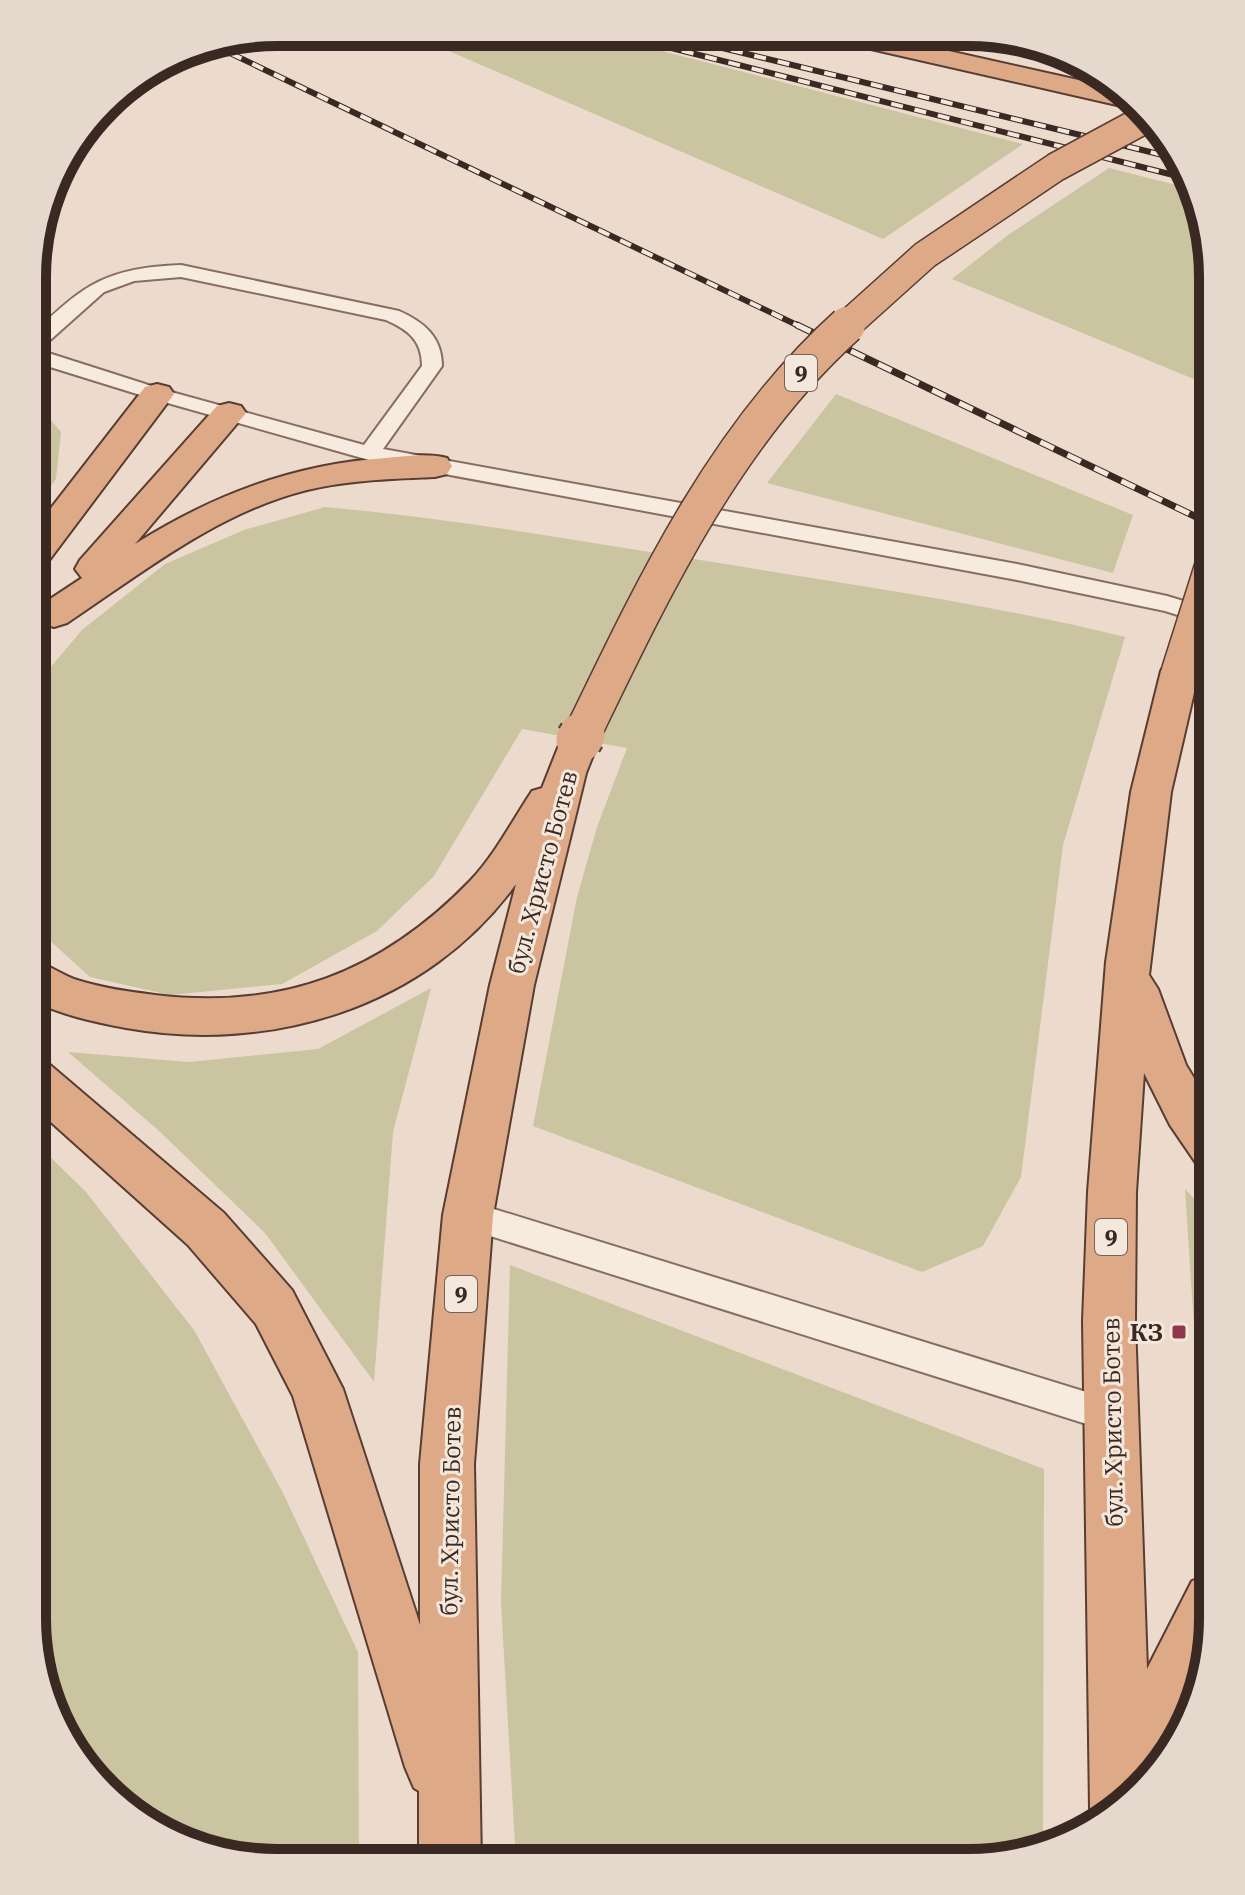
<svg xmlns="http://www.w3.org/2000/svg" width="1245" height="1895" viewBox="0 0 1245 1895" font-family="'IBM Plex Serif',serif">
  <rect width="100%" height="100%" fill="#ecdbcc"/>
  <!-- green -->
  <path fill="#cac5a0" d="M 405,32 L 592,33 L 1023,144 L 883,239 Z
    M 1109,168 L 1196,190 L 1213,277 L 1213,387 L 952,279 L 1008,235 Z
    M 836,394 L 1133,515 L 1113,573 L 767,483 Z
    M 34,400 L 61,432 L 56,479 L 34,510 Z
    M 325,507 C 462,519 597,544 732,565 C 864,587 996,605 1125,637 L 1063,845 L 1021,1177 L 983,1246 L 922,1272 L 533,1126 L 577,897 L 597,827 L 627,748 L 522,729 L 434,876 L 377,931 L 282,984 L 170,995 L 90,977 L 36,928 L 33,922 L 33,688 L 82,630 L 165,564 L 244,530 Z
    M 1213,859 L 1213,1083 L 1194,1017 Z
    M 431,988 L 393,1132 L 374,1382 L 265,1233 L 158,1130 L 68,1052 L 189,1062 L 318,1049 Z
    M 33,1140 L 86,1192 L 194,1330 L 282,1491 L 358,1652 L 359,1861 L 245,1861 L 128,1813 L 51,1712 L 32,1618 Z
    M 1185,1189 L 1213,1219 L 1212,1492 L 1205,1497 Z
    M 510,1265 L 1044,1469 L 1043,1848 L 969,1863 L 516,1862 L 501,1603 Z"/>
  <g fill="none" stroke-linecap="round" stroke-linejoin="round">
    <defs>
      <path id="service" d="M 181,265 L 399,311 C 424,322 442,337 442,366 L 383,449 L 1017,564 L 1167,596 L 1213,610 L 1213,626 L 1165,611 L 1017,580 L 369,460 L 150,398 L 34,362 L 34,333 C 85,283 108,268 181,265 ZM 181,277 L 386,320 C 408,330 422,340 422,366 L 364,445 L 164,390 L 39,350 L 104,292 L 134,281 Z
        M 468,1201 L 1112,1400 L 1124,1404 L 1129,1416 L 1124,1428 L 1112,1432 L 468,1229 L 457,1225 L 452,1215 L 457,1205 Z"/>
      <path id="trunk" d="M 827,34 L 873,34 L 1123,90 L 1136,107 L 1130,108 L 840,42 L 831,40 Z
        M 157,384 L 169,387 L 174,394 L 47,563 L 34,567 L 34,530 L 145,387 Z
        M 229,403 L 241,406 L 246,413 L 135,544 C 213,495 294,464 386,458 C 407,456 428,453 447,458 L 452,466 L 447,474 L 435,477 C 392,479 349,480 307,490 C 218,512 142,573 67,623 L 54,627 L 41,623 L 35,614 L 41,605 L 82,578 L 75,569 L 80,560 L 217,406 Z
        M 1180,658 L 1194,661 L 1199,671 L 1171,792 L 1149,975 L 1158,989 L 1186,1065 L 1213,1109 L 1213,1169 L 1196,1163 L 1170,1125 L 1144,1073 L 1136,1192 L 1135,1321 L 1147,1669 L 1192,1581 L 1212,1573 L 1212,1635 L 1168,1758 L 1118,1812 L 1097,1824 L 1090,1808 L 1083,1321 L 1088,1192 L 1106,962 L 1131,792 L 1161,671 L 1166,661 Z
        M 579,726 L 593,730 L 599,740 L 586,773 L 534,985 L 493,1215 L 474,1464 L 481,1862 L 419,1861 L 419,1791 L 414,1788 L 405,1767 L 293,1396 L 256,1324 L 188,1245 L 33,1106 L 33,1058 L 49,1064 L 224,1213 L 292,1290 L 343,1389 L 420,1625 L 420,1464 L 443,1215 L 490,985 L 516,884 C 427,1007 272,1054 126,1028 C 94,1022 62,1015 33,1001 L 33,960 C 49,965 62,975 77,980 C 102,988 130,992 155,995 C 282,1010 381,973 470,881 C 495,855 512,821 532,791 L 542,788 L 565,730 Z"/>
    </defs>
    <!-- service casing -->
    <use href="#service" stroke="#886d61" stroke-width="4"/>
    <!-- trunk casing -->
    <use href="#trunk" stroke="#573d34" stroke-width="4"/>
    <!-- service -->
    <use href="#service" fill="#f7ebdf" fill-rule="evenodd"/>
    <!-- trunk -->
    <use href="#trunk" fill="#dea987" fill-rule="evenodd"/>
    <defs>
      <path id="rail-far1" d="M 612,33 L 1193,180
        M 661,33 L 1175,158
        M 209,43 L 801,327"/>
      <path id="rail" d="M 797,325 L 1213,525"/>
    </defs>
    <!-- rail-far1 casing -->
    <use href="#rail-far1" stroke="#3a2923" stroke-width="6"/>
    <!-- rail casing -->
    <use href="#rail" stroke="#3a2923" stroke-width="7"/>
    <!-- rail-far1 -->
    <use href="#rail-far1" stroke="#f4e7db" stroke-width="4" stroke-dasharray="12" stroke-linecap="butt"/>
    <!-- rail -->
    <use href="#rail" stroke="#f4e7db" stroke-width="5" stroke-dasharray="15" stroke-linecap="butt"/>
    <defs>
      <path id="trunk-bridge-far2" d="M 845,327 L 925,255 L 1056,167 L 1145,119"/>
      <path id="trunk-bridge-far1" d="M 1180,671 L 1213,567
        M 581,737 C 652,590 724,436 847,325"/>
      <path id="trunk-bridge" d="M 579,740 L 582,735"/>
    </defs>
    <!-- trunk-bridge-far2 casing -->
    <use href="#trunk-bridge-far2" stroke="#573d34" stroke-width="31" stroke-linecap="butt"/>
    <!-- trunk-bridge-far1 casing -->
    <use href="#trunk-bridge-far1" stroke="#573d34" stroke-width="39" stroke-linecap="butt"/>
    <!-- trunk-bridge casing -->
    <use href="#trunk-bridge" stroke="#573d34" stroke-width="49" stroke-linecap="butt"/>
    <!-- trunk-bridge-far2 -->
    <use href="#trunk-bridge-far2" stroke="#dea987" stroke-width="28"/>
    <!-- trunk-bridge-far1 -->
    <use href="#trunk-bridge-far1" stroke="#dea987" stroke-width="36"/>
    <!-- trunk-bridge -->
    <use href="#trunk-bridge" stroke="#dea987" stroke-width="45"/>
  </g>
  <!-- markers -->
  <rect fill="#92364b" stroke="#f4e7db" stroke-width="3" x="1171" y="1324" width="16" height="16" rx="4"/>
  <g text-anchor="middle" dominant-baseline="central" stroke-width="6" stroke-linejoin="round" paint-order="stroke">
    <!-- shield labels -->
    <g fill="#f4e7db" stroke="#72625a" stroke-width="2">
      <rect x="785" y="355" width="32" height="36" rx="6"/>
      <rect x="1095" y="1219" width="32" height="36" rx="6"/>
      <rect x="445" y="1276" width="32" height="36" rx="6"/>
    </g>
    <g font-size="22" font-weight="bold" fill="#3a2923">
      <text x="801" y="373">9</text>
      <text x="1111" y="1237">9</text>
      <text x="461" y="1294">9</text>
    </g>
    <!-- street labels -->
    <g font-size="24" fill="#3a2923" stroke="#f4e7db">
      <text transform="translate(542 872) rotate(-75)">бул. Христо Ботев</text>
      <text transform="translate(1112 1422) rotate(-91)">бул. Христо Ботев</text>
      <text transform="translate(450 1511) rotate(-89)">бул. Христо Ботев</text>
    </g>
    <!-- poi labels -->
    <g font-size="24" font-weight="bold" fill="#3a2923" stroke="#f4e7db" text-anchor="end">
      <text x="1163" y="1332">КЗ</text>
    </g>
  </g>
  <!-- crop -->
  <path d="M0 0H1245V1895H0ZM277 46H968A231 231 0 0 1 1199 277V1618A231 231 0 0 1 968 1849H277A231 231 0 0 1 46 1618V277A231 231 0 0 1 277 46Z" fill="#e5d8cc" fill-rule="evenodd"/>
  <path fill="none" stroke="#3a2923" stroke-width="10" d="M277 46H968A231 231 0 0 1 1199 277V1618A231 231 0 0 1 968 1849H277A231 231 0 0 1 46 1618V277A231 231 0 0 1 277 46Z"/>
</svg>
